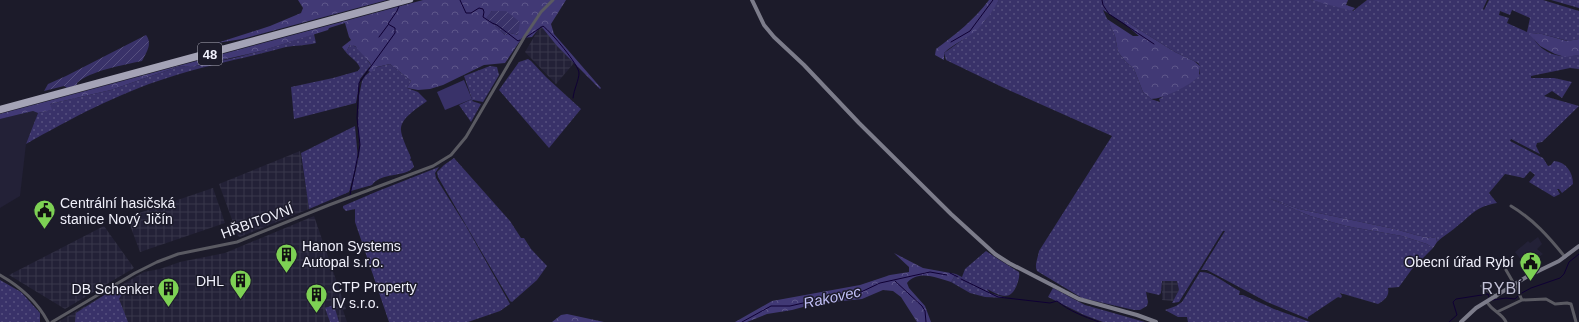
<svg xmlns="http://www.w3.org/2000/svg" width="1579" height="322" viewBox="0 0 1579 322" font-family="Arial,sans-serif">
  <defs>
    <pattern id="industrial-grid" width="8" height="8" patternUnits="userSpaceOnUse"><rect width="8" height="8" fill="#232137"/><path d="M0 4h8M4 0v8" fill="none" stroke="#38374b"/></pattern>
    <pattern id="grass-dots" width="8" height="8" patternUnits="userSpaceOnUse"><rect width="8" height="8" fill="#393269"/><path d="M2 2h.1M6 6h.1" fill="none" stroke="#56507f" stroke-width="1.8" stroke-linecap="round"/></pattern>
    <pattern id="forest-crowns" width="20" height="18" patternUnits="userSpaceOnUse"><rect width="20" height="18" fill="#413975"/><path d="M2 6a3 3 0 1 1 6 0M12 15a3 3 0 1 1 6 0" fill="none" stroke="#5d568a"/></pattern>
    <pattern id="garden-furrows" width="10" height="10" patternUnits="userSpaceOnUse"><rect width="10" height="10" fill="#393269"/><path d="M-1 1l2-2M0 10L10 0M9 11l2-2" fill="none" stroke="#56507f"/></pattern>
  </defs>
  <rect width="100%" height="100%" fill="#1c1b2a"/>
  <!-- built -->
  <path fill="#232137" d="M 33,111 L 38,113 L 26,144 L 20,196 L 0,208 L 0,119 Z
    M 1538,237 L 1542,244 L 1537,249 L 1543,254 L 1526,266 L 1515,252 L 1528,241 L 1530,243 Z"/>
  <!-- industrial -->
  <path fill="url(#industrial-grid)" d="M 541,25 L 557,46 L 574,63 L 556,84 L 525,52 Z
    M 300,151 L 309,209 L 240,237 L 238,236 L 219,184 Z
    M 213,188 L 225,223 L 140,252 L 127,217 Z
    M 314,216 L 343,300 L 346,309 L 343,310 L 347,322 L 58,322 L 144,272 L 160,269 L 180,262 L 225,253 Z
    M 104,226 L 134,268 L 65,309 L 9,275 Z
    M 1162,281 L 1177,281 L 1179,290 L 1173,301 L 1162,300 Z"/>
  <!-- grass -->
  <path fill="url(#grass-dots)" fill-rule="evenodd" d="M 999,0 L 1311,0 L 1325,3 L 1353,11 L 1367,0 L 1487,0 L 1483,9 L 1484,10 L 1489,0 L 1543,0 L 1579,11 L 1579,39 L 1568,41 L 1542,34 L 1531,33 C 1536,47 1551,57 1566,56 C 1570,56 1575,55 1579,55 L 1579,69 L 1570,68 L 1531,76 L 1531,78 L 1554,78 L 1572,82 L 1562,98 L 1552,91 L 1544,96 L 1579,106 L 1542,142 L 1537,143 L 1536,146 L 1540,154 L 1511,139 L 1510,141 L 1543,158 L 1548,166 L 1551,165 L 1554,161 C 1566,162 1573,172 1573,184 L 1562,193 L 1559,189 L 1557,189 L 1560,194 L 1554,197 L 1529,182 L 1535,175 L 1530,171 L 1524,178 L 1505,174 L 1489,193 L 1497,203 C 1474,207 1472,215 1455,228 C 1449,233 1443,236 1437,242 L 1436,237 L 1431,238 L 1416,235 L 1395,229 L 1299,209 L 1266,197 L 1310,216 L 1346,226 L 1402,236 L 1427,244 L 1433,248 L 1412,269 L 1399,287 L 1388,288 C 1390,297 1383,301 1378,304 L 1340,293 L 1342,296 L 1341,298 L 1338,297 L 1308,317 L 1308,319 L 1267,302 L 1207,270 L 1201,270 L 1225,231 L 1223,231 L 1179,302 L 1172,303 L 1179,290 L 1177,281 L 1162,281 L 1161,293 L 1159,295 L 1146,292 L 1148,302 L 1147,306 L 1140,310 L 1134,310 L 1082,298 L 1037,271 C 1034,265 1038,258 1039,251 L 1112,136 L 1002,87 L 946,60 L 944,53 L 975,31 L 985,21 ZM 1103,10 L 1125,24 L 1124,20 L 1175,52 L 1198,63 L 1200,66 L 1200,74 L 1159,99 L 1160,102 L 1151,99 L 1143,92 L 1134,69 L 1126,62 L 1118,52 L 1115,36 ZM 1512,10 L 1530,18 L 1527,32 L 1507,23 L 1509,18 L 1499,15 L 1500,11 L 1510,15 Z
    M 1551,0 L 1579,0 L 1579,8 Z
    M 314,34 L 316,43 C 304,46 297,45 286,47 C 246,58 206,65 167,78 C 119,93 70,119 26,144 L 38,113 L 51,110 L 50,104 L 111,90 L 180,66 L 191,67 L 234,58 L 261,51 Z
    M 351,44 L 359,49 L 371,65 L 360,79 L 356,103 L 294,119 L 291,87 L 333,78 L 358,71 L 360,68 C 357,60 350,58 345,51 L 347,50 Z
    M 528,59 L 531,61 L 546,77 L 581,109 L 549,148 L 499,90 L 519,62 Z
    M 390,64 L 411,81 L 407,88 L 418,92 L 427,101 C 419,107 402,117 401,128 C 400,135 408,150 411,158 L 410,160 L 412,161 L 414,167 C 404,178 381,172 372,185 L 351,191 L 359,156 L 360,147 L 358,127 L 359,96 L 362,81 L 365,76 L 374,68 Z
    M 490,66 L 497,67 L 499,75 L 483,102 L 473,100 L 472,101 L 481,104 L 471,122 L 459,105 L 472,99 L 464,76 Z
    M 355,126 L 358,159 L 349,192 L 309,209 L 301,153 Z
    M 454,158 L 510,221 L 521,238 L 524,238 L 531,249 L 547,266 L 537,280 L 512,302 L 510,301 L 438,177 L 437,172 L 444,165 Z
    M 439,167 L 435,173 L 436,178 L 466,226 L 510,304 L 500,311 L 468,322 L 389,322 L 355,222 L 355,209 L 346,211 L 343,208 L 343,206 L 378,191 Z
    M 986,251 L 998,259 L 1019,272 C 1020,277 1018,282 1016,287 C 1009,302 999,295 987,289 L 990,293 L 1006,298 L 985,297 L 970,293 L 951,282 L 956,274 L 962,277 L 965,269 Z
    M 1200,272 C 1212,271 1229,286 1240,291 L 1239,295 L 1243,295 L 1274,309 L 1310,322 L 1188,322 L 1187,317 L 1178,317 L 1165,310 L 1176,306 L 1182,302 Z
    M 0,280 L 21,292 L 40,313 L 40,322 L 0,322 Z
    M 1053,288 L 1085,305 L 1145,322 L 1103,322 L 1084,315 L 1048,297 Z
    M 119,290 L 122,294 L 119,299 L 128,322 L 75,322 L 76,313 L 106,294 Z
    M 334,305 L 339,322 L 330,322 L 325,308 Z"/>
  <!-- forest -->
  <path fill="url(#forest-crowns)" fill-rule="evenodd" d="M 298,0 L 387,0 L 242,39 L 217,43 L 270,26 L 301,13 L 303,8 Z
    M 423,0 L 566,0 L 551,24 L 554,34 L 601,88 L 600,89 L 557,46 L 541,26 L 532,37 L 522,38 L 505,63 L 484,65 L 443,85 L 430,89 L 418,90 L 407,88 L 411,81 L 390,64 L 377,67 L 371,72 L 368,71 L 371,65 L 370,63 L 355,46 L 350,45 L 347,50 L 345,51 L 342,47 L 351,40 L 349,37 L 345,23 L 329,28 L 328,30 L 261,51 L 191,67 L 180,66 L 111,90 L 50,104 L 52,110 L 38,113 L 33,111 L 0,119 L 0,114 ZM 492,11 L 518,35 L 510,33 L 505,35 L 487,18 Z
    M 989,0 L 999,0 C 993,11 985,22 976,31 C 966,39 953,44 944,53 L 944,60 L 935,55 L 936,49 C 956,34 974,20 989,0 Z
    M 1311,0 L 1348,0 L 1346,5 L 1355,8 L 1352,11 Z
    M 1107,19 L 1133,36 L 1139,36 L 1125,24 L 1124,20 L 1175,52 L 1194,61 L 1200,66 L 1199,76 C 1191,85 1163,99 1151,99 L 1143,92 L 1134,69 L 1126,62 L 1118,52 L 1115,36 Z
    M 1531,33 L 1542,34 L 1567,41 L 1579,39 L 1579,55 L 1565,57 L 1555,54 L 1540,46 L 1530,35 Z
    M 1266,197 L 1299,209 L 1395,229 L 1416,235 L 1431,238 L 1436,237 L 1437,242 L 1433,248 L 1427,244 L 1402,236 L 1346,226 L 1310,216 Z
    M 894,253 L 923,268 L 956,274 L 951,282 C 938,278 918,269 907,283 L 909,288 L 925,306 L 931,322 L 917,322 L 901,297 L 893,291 L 883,290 L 862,299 L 814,304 L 792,310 L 767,314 L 747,322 L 735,322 L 772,301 L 860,285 L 890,275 L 909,272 L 909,267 Z
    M 567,314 L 604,322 L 552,322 L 561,315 Z"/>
  <!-- garden -->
  <path fill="url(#garden-furrows)" d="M 492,11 L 506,11 L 520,22 L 518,35 L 510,33 L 505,35 L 486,18 Z
    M 146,35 C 153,44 146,53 142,61 C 123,65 90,71 77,83 L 77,85 L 67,88 L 64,86 L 44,91 L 48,84 L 66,76 Z"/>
  <!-- pitch -->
  <path fill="#393269" d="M 464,80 L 472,99 L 445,110 L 437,92 Z"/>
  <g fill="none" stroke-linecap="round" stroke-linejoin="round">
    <!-- stream -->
    <path stroke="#0f0034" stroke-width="1" d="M 460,0 L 466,13 L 471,13 L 479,8 L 483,9 L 484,12 L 483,17 L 492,23 L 497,25 L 518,41 L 520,40
      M 1102,0 L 1103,5 L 1109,14 L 1154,44
      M 379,37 L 388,25
      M 525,38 L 543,26 C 551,32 579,65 579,73 C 579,80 574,89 573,98
      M 951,42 L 970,31 L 993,0
      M 350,195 L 360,145 L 357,118 L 359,83 L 395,33 L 395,28 L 388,24 L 397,11 L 399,6
      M 950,273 L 958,277
      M 961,279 L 998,297 L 1050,303 L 1057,301 C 1069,311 1083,316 1099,322
      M 895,281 L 922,306 L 925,311 L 926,322
      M 1520,294 L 1531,288 L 1560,278 L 1564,274 L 1569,262 L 1579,254
      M 1493,300 L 1506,298 L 1515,299 L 1518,296
      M 742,322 L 771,306 L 790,306 L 847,293 L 861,292 L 880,283 L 930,272 L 947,275
      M 1449,322 L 1457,315 L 1453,302 L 1456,299 L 1488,294 L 1489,297"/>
    <!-- minor -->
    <path stroke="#5a5a62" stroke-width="3" d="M 1511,206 C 1533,219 1549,237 1565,257
      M 1506,270 L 1517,289 L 1522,300
      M 0,275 C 21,287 37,301 48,322
      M 1482,286 L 1496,297
      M 1487,302 C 1492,311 1502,313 1506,322
      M 1497,312 L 1522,300 L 1546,299 L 1555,304 L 1567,303 L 1571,304 L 1576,322
      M 52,322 L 135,273 L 157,262 L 178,254 L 237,242 L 329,205 L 433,166 L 451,155 L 466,137 L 525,36 L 541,12 L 553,0"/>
    <!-- secondary -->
    <path stroke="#7c7c8a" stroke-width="4" d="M 752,0 L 764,25 L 774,37 L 804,65 L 859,123 L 951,214 L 995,254 L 1009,263 L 1079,299 L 1137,315 L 1156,322
      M 1461,322 L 1476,308 L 1528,276 L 1559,261 L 1579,246"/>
    <!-- trunk -->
    <path stroke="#a4a3b6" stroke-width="4.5" d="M 0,108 L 399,0
      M 0,111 L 411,0"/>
  </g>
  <!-- icons -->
  <defs>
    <symbol id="civic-pin" viewBox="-11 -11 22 30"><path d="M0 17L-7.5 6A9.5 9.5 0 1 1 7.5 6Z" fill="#7dd154" stroke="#1c1b2a"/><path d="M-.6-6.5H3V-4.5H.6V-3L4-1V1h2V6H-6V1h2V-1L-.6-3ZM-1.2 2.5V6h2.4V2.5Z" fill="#111"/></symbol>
    <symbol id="building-pin" viewBox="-11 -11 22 30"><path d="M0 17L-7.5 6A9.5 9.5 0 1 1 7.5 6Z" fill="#7dd154" stroke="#1c1b2a"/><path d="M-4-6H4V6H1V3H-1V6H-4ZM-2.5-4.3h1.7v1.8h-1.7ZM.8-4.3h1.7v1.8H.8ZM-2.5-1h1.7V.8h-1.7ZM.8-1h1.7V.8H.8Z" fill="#111"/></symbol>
  </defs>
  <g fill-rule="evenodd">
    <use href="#civic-pin" x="32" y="198" width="25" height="34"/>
    <use href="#building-pin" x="274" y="242" width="25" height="34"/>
    <use href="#civic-pin" x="1518" y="250" width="25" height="34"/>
    <use href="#building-pin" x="228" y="268" width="25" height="34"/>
    <use href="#building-pin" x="156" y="276" width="25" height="34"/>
    <use href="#building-pin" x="304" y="282" width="25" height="34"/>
  </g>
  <g text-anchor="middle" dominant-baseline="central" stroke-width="3" stroke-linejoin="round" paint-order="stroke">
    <!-- shield labels -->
    <rect fill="#1c1b2a" stroke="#b0b0bc" stroke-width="1" x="198" y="43" width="24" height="22" rx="3"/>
    <g font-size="13" font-weight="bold" fill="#f0f0fb">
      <text x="210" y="54">48</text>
    </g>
    <!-- poi labels -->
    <g font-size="14" fill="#f0f0fb" stroke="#1c1b2a" text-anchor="start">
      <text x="60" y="203">Centrální hasičská<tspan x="60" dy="16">stanice Nový Jičín</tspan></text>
      <text x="302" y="246">Hanon Systems<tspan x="302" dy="16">Autopal s.r.o.</tspan></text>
      <text x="1514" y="262" text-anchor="end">Obecní úřad Rybí</text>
      <text x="224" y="281" text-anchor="end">DHL</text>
      <text x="332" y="287">CTP Property<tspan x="332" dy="16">IV s.r.o.</tspan></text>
      <text x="154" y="289" text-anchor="end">DB Schenker</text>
    </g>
    <!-- street labels -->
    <g font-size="14" fill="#f0f0fb" stroke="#1c1b2a">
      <text transform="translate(257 221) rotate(-20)">HŘBITOVNÍ</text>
    </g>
    <!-- water labels -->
    <g font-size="15" font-style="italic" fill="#c1bff6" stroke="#1c1b2a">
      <text transform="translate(832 297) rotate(-12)">Rakovec</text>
    </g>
    <!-- quarter labels -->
    <g font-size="16" letter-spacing="1" fill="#c3c2d7" stroke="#1c1b2a">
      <text x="1502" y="288">RYBÍ</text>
    </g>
  </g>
</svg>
